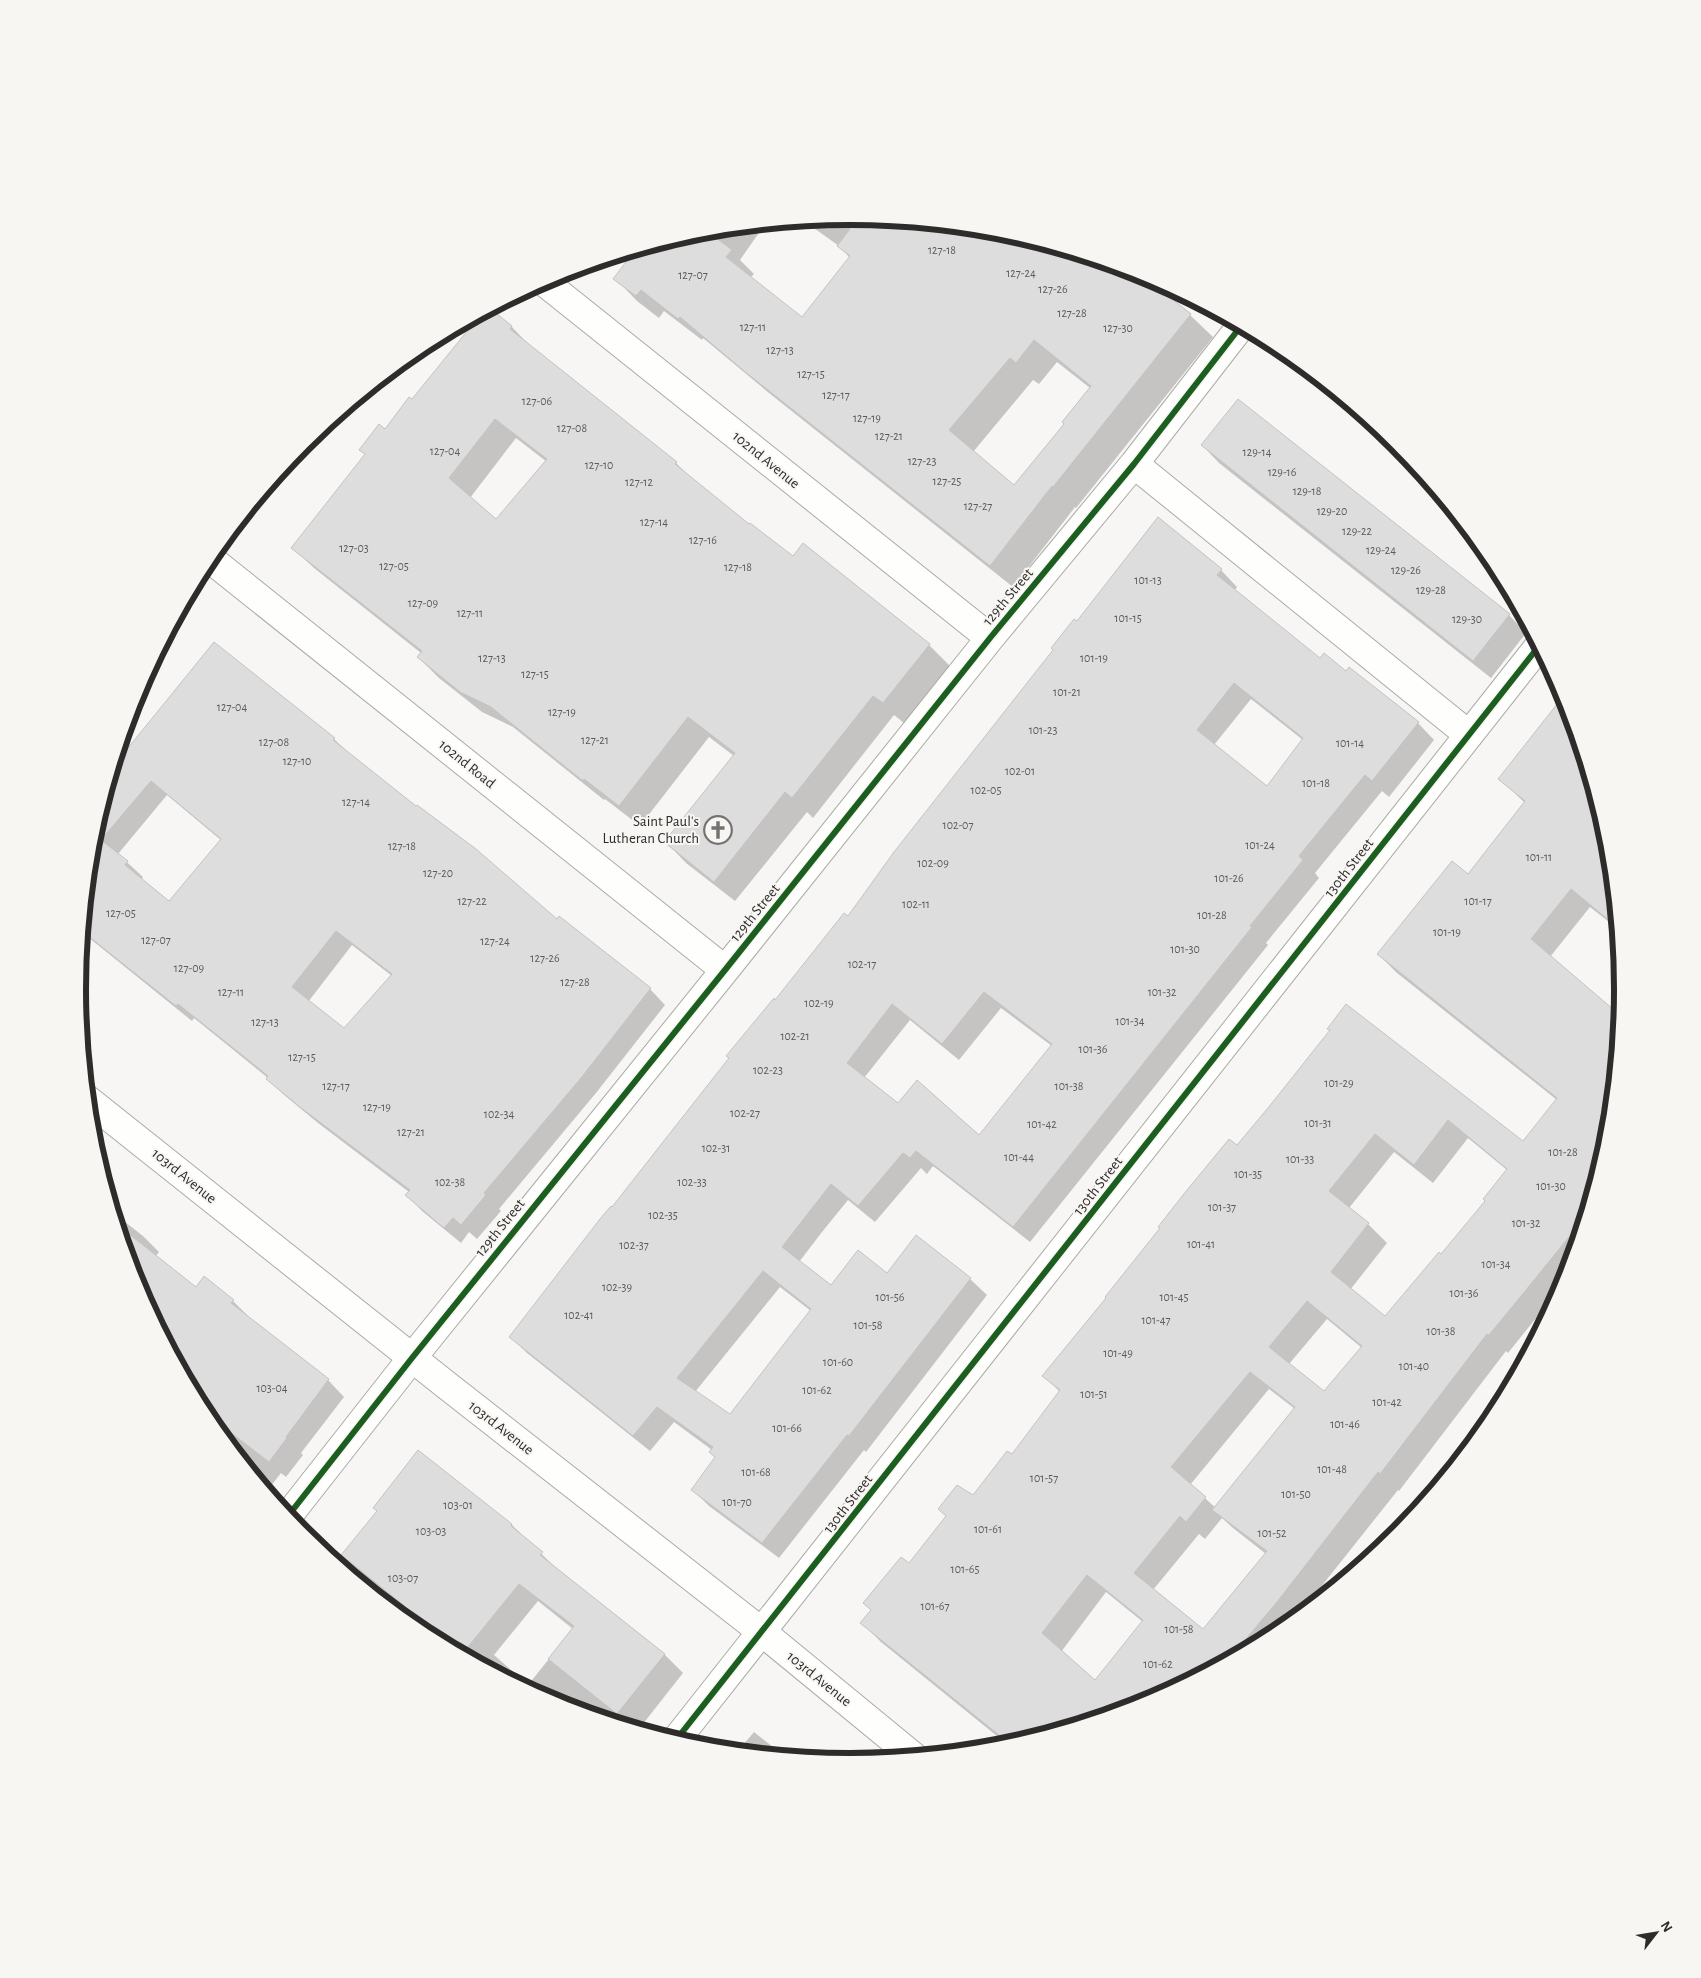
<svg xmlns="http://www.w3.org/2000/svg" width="1701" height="1978" viewBox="0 0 1701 1978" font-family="'Alegreya Sans',sans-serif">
  <rect width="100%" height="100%" fill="#f7f6f4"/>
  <!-- shadow -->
  <path fill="#0003" fill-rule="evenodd" d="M 851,216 L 1002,231 L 1137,272 L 1190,315 L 1213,337 L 1076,508 L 1075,507 L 1013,587 L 769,393 L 703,338 L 702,340 L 664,311 L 659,318 L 637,301 L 615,278 L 629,260 L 621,255 L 700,231 L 765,224 L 740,260 L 754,274 L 750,278 L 802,319 L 850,258 L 839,246 L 804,221 ZM 1057,362 L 1090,388 L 1066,424 L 1014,487 L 973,452 L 1033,380 L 1039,384 Z
    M 490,309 L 512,327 L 532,348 L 676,463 L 695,482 L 749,526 L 793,558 L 929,645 L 950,666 L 904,723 L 894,715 L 813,818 L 807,812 L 735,901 L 686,863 L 666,842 L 734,756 L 709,737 L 640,826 L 605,799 L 604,800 L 513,727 L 482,712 L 439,678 L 418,657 L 421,653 L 314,568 L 293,548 L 385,430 L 412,401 L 484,313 ZM 516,438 L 547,462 L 497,521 L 470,498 Z
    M 1238,400 L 1509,615 L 1526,633 L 1491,678 L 1219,463 L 1202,445 Z
    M 1221,570 L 1237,587 L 1235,590 L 1320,660 L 1346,673 L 1418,723 L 1434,740 L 1389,797 L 1382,791 L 1315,873 L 1319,878 L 1266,943 L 1268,945 L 1030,1242 L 933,1166 L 927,1174 L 921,1168 L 875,1222 L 848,1200 L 822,1232 L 799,1262 L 831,1287 L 888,1275 L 916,1237 L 970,1279 L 987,1295 L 866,1452 L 864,1450 L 779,1558 L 709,1506 L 693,1490 L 716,1458 L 712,1450 L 674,1422 L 650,1451 L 527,1353 L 511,1337 L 776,1001 L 848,917 L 1077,622 ZM 1251,699 L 1303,740 L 1267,787 L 1214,745 ZM 1001,1008 L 1052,1046 L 979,1137 L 898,1105 L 864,1078 L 910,1020 L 959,1060 ZM 780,1287 L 811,1311 L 730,1416 L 695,1392 Z
    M 334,739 L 350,754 L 557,920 L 650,989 L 665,1005 L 596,1093 L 499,1209 L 501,1211 L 477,1239 L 469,1232 L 461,1243 L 422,1211 L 407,1195 L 409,1192 L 318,1123 L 283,1094 L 268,1078 L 194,1018 L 192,1021 L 83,933 L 92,838 L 117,757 L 120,760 ZM 167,795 L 222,841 L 169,903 L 141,880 L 143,877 L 118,854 ZM 352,945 L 392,976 L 344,1030 L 308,1002 Z
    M 1500,779 L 1609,838 L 1618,929 L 1590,907 L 1550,957 L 1609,1140 L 1565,1282 L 1508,1353 L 1506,1351 L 1399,1491 L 1398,1490 L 1297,1617 L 1280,1632 L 1146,1703 L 1008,1745 L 881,1642 L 862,1623 L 909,1565 L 1012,1456 L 1060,1392 L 1044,1376 L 1237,1147 L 1331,1031 L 1524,1143 L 1557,1100 L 1397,973 L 1378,954 L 1468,876 L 1525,803 ZM 1468,1138 L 1507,1170 L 1487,1201 L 1442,1256 L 1385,1318 L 1350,1290 L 1387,1243 L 1368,1224 L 1349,1208 L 1394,1152 L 1433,1183 ZM 1327,1319 L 1362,1348 L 1324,1392 L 1289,1364 ZM 1269,1389 L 1295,1409 L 1216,1508 L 1190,1485 ZM 1222,1518 L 1233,1528 L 1266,1554 L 1203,1630 L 1153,1590 L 1199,1534 L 1205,1539 ZM 1106,1592 L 1143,1622 L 1095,1681 L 1061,1652 Z
    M 115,1214 L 143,1236 L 159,1252 L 155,1257 L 196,1289 L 233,1301 L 249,1317 L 248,1318 L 328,1380 L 344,1397 L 301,1453 L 303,1455 L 286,1477 L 281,1473 L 267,1491 L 208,1418 L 136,1285 Z
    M 418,1452 L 512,1525 L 560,1572 L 665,1655 L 683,1673 L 639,1729 L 554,1703 L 421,1632 L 339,1565 ZM 538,1601 L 573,1629 L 528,1685 L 494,1655 Z
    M 754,1732 L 783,1755 L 738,1751 Z"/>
  <!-- building -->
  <path fill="#dedddd" stroke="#c4c3c3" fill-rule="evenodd" d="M 859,217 L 1002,231 L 1140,273 L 1191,314 L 1053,487 L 1052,486 L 990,566 L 744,371 L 680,317 L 678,319 L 641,290 L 636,296 L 613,279 L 635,250 L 706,230 L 732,250 L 726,257 L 802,317 L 850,256 L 837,246 ZM 1034,340 L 1091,386 L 1062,422 L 1064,424 L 1014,485 L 949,430 L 1010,358 L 1016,363 Z
    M 491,309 L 512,326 L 510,329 L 677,462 L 675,464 L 749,524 L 750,523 L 793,556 L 803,543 L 930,644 L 883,703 L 873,696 L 792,798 L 785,792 L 714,882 L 664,842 L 735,753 L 688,717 L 619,806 L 584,779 L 583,781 L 491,707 L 460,692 L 417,657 L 422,651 L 291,548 L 365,454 L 359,450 L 379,424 L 385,429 L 409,397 L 412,399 L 481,314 ZM 495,419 L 547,459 L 496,519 L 449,478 Z
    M 1238,399 L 1510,614 L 1473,661 L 1201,445 Z
    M 1158,517 L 1222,569 L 1217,575 L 1320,658 L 1324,653 L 1346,671 L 1349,667 L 1419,722 L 1372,781 L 1365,775 L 1299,856 L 1303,860 L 1250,926 L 1252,927 L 1013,1227 L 916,1151 L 910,1158 L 903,1153 L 858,1206 L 831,1184 L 806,1216 L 782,1247 L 831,1285 L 858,1250 L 887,1273 L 916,1235 L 971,1278 L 849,1436 L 847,1435 L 762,1543 L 691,1490 L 715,1457 L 709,1452 L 713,1447 L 657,1407 L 633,1436 L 509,1337 L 600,1219 L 611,1206 L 612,1207 L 729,1058 L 726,1056 L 774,998 L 775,1000 L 844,913 L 848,916 L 894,852 L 1053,650 L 1051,648 L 1074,619 L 1077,621 ZM 1234,683 L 1303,738 L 1267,786 L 1197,730 ZM 984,992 L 1052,1044 L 979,1135 L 917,1080 L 898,1103 L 847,1063 L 892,1004 L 942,1044 ZM 763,1271 L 811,1309 L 730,1414 L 677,1378 Z
    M 214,642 L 335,738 L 333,740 L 416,806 L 417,805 L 476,849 L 557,919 L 559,916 L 651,988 L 581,1078 L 484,1193 L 486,1195 L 461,1225 L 453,1218 L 444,1228 L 405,1195 L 410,1190 L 301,1108 L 266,1079 L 268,1076 L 227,1043 L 178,1004 L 176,1006 L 83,932 L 92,838 L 115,764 ZM 151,781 L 221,839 L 169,901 L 125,865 L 128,861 L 101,840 ZM 336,931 L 392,974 L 344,1028 L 292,987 Z
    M 1565,694 L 1609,838 L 1617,927 L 1571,889 L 1531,939 L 1621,1016 L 1609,1140 L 1586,1216 L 1517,1301 L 1489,1335 L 1487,1334 L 1380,1474 L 1378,1472 L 1277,1602 L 1229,1659 L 1146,1703 L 1010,1744 L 860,1623 L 871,1610 L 863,1603 L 901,1557 L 909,1563 L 946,1516 L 938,1509 L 957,1485 L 973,1495 L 1007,1451 L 1012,1454 L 1060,1390 L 1042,1376 L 1106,1298 L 1105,1297 L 1160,1228 L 1158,1227 L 1183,1195 L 1229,1139 L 1237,1145 L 1268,1108 L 1330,1030 L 1327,1029 L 1346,1004 L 1523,1141 L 1557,1098 L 1377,954 L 1452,861 L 1468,874 L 1525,801 L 1498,779 ZM 1448,1120 L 1507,1169 L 1483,1199 L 1485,1201 L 1441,1254 L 1439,1252 L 1385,1316 L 1331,1272 L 1369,1223 L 1329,1191 L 1375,1134 L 1414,1165 ZM 1307,1301 L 1362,1346 L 1324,1391 L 1269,1347 ZM 1250,1372 L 1295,1407 L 1212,1510 L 1267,1551 L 1203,1629 L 1134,1573 L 1180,1516 L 1186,1522 L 1206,1497 L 1171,1467 ZM 1087,1575 L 1143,1620 L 1095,1680 L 1042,1633 Z
    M 119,1226 L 196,1287 L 204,1276 L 234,1300 L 231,1303 L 329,1379 L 286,1437 L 287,1438 L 269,1462 L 204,1412 L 136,1285 Z
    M 418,1450 L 512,1524 L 511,1526 L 543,1552 L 540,1555 L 665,1654 L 617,1714 L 548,1659 L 574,1626 L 519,1584 L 463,1653 L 341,1555 L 377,1511 L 373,1508 Z"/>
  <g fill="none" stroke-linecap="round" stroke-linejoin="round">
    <defs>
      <path id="minor" d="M 543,281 L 990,638
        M 1134,464 L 1469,735
        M 209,558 L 725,970
        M 88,1100 L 445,1384 L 762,1632 L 913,1756
        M 288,1516 L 412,1358 L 725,970 L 990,638 L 1134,464 L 1241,326
        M 676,1740 L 1539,646"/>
    </defs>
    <!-- minor casing -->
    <use href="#minor" stroke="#abaaa9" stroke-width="30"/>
    <!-- minor -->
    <use href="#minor" stroke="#fefefd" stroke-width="28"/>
    <defs>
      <path id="cycleway" d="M 288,1516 L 412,1358 L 725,970 L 990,638 L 1134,464 L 1241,326
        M 676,1740 L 1539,646"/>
    </defs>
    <!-- cycleway casing -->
    <use href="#cycleway" stroke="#f8f6f3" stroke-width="9"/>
    <!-- cycleway -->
    <use href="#cycleway" stroke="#1b5e20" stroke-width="6"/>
  </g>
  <!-- icons -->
  <defs>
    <symbol id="church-ring" viewBox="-11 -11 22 22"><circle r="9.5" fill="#f8f6f3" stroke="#747371" stroke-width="1.5"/><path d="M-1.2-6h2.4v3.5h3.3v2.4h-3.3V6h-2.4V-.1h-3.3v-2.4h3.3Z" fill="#747371"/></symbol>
  </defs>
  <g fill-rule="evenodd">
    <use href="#church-ring" x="702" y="814" width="32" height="32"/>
  </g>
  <g text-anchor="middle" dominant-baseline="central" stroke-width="4" stroke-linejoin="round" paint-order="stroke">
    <!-- number labels -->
    <g font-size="12" fill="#5c5b5a">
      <text x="942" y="250">127-18</text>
      <text x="1021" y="273">127-24</text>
      <text x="693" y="275">127-07</text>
      <text x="1053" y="289">127-26</text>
      <text x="1072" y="313">127-28</text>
      <text x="753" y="327">127-11</text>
      <text x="1118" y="328">127-30</text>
      <text x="780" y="350">127-13</text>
      <text x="811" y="374">127-15</text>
      <text x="836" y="395">127-17</text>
      <text x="537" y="401">127-06</text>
      <text x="867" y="418">127-19</text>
      <text x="572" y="428">127-08</text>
      <text x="889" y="436">127-21</text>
      <text x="445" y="451">127-04</text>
      <text x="1257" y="452">129-14</text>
      <text x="922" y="461">127-23</text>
      <text x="599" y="465">127-10</text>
      <text x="1282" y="472">129-16</text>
      <text x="947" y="481">127-25</text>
      <text x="639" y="482">127-12</text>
      <text x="1307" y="491">129-18</text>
      <text x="978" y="506">127-27</text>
      <text x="1332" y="511">129-20</text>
      <text x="654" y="522">127-14</text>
      <text x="1357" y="531">129-22</text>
      <text x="703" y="540">127-16</text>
      <text x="354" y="548">127-03</text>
      <text x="1381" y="550">129-24</text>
      <text x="394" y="566">127-05</text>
      <text x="738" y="567">127-18</text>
      <text x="1406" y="570">129-26</text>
      <text x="1148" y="580">101-13</text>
      <text x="1431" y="590">129-28</text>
      <text x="423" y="603">127-09</text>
      <text x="470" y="613">127-11</text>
      <text x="1128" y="618">101-15</text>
      <text x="1467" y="619">129-30</text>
      <text x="492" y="658">127-13</text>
      <text x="1094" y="658">101-19</text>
      <text x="535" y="674">127-15</text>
      <text x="1067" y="692">101-21</text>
      <text x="232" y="707">127-04</text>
      <text x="562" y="712">127-19</text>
      <text x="1043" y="730">101-23</text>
      <text x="595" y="740">127-21</text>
      <text x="274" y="742">127-08</text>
      <text x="1350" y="743">101-14</text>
      <text x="297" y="761">127-10</text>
      <text x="1020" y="771">102-01</text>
      <text x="1316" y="783">101-18</text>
      <text x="986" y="790">102-05</text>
      <text x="356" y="802">127-14</text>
      <text x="958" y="825">102-07</text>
      <text x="1260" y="845">101-24</text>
      <text x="402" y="846">127-18</text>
      <text x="1539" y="857">101-11</text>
      <text x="933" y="863">102-09</text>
      <text x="438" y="873">127-20</text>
      <text x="1229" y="878">101-26</text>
      <text x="472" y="901">127-22</text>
      <text x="1478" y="901">101-17</text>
      <text x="916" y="904">102-11</text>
      <text x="121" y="913">127-05</text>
      <text x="1212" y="915">101-28</text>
      <text x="1447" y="932">101-19</text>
      <text x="156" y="940">127-07</text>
      <text x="495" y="941">127-24</text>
      <text x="1185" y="949">101-30</text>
      <text x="545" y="958">127-26</text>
      <text x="862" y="964">102-17</text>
      <text x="189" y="968">127-09</text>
      <text x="575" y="982">127-28</text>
      <text x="231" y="992">127-11</text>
      <text x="1162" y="992">101-32</text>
      <text x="819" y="1003">102-19</text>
      <text x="1130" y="1021">101-34</text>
      <text x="265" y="1022">127-13</text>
      <text x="795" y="1036">102-21</text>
      <text x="1093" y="1049">101-36</text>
      <text x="302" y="1057">127-15</text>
      <text x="768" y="1070">102-23</text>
      <text x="1339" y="1083">101-29</text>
      <text x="336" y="1086">127-17</text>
      <text x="1069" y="1086">101-38</text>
      <text x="377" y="1107">127-19</text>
      <text x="745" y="1113">102-27</text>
      <text x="499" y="1114">102-34</text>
      <text x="1318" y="1123">101-31</text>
      <text x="1042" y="1124">101-42</text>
      <text x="411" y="1132">127-21</text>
      <text x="716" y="1148">102-31</text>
      <text x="1563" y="1152">101-28</text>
      <text x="1019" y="1157">101-44</text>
      <text x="1300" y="1159">101-33</text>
      <text x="1248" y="1174">101-35</text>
      <text x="450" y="1182">102-38</text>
      <text x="692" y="1182">102-33</text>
      <text x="1551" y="1186">101-30</text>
      <text x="1222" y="1207">101-37</text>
      <text x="663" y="1215">102-35</text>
      <text x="1526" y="1223">101-32</text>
      <text x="1201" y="1244">101-41</text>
      <text x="634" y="1245">102-37</text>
      <text x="1496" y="1264">101-34</text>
      <text x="617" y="1287">102-39</text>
      <text x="1464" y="1293">101-36</text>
      <text x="890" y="1297">101-56</text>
      <text x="1174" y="1297">101-45</text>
      <text x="579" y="1315">102-41</text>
      <text x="1156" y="1320">101-47</text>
      <text x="868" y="1325">101-58</text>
      <text x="1441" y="1331">101-38</text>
      <text x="1118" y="1353">101-49</text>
      <text x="838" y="1362">101-60</text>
      <text x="1414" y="1366">101-40</text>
      <text x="272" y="1388">103-04</text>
      <text x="817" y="1390">101-62</text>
      <text x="1094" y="1394">101-51</text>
      <text x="1387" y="1402">101-42</text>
      <text x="1345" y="1424">101-46</text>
      <text x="787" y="1428">101-66</text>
      <text x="1332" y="1469">101-48</text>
      <text x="756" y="1472">101-68</text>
      <text x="1044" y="1478">101-57</text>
      <text x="1296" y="1494">101-50</text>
      <text x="737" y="1502">101-70</text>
      <text x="458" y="1505">103-01</text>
      <text x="988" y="1529">101-61</text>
      <text x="431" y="1531">103-03</text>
      <text x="1272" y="1533">101-52</text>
      <text x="965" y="1569">101-65</text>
      <text x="403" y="1578">103-07</text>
      <text x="935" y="1606">101-67</text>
      <text x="1179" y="1629">101-58</text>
      <text x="1158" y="1664">101-62</text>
    </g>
    <!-- street labels -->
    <g font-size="15" fill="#2d2c2b" stroke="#f8f6f3">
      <text transform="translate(766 460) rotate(39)">102nd Avenue</text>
      <text transform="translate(1008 597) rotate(-50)">129th Street</text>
      <text transform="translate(467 764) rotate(39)">102nd Road</text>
      <text transform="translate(1349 868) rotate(-52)">130th Street</text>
      <text transform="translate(755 913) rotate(-51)">129th Street</text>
      <text transform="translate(184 1176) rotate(39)">103rd Avenue</text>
      <text transform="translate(1098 1186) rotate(-52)">130th Street</text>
      <text transform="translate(500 1228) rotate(-51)">129th Street</text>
      <text transform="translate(501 1428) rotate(38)">103rd Avenue</text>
      <text transform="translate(848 1504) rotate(-52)">130th Street</text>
      <text transform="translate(819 1679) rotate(39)">103rd Avenue</text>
    </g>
    <!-- poi labels -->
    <g font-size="15" fill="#2d2c2b" stroke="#f8f6f3" text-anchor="end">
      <text x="699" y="821">Saint Paul's<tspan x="699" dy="17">Lutheran Church</tspan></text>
    </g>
  </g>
  <!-- crop -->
  <path d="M0 0H1701V1978H0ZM86 989a764 764 0 1 1 1528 0a764 764 0 1 1-1528 0Z" fill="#f8f6f3" fill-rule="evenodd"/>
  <path fill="none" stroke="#2d2c2b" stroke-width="6" d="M86 989a764 764 0 1 1 1528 0a764 764 0 1 1-1528 0Z"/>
  <!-- north arrow -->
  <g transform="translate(1656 1933) rotate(59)" stroke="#f8f6f3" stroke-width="4" paint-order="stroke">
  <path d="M0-4L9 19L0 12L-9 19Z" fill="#2d2c2b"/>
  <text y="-8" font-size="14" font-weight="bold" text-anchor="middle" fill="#2d2c2b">N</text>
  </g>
</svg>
